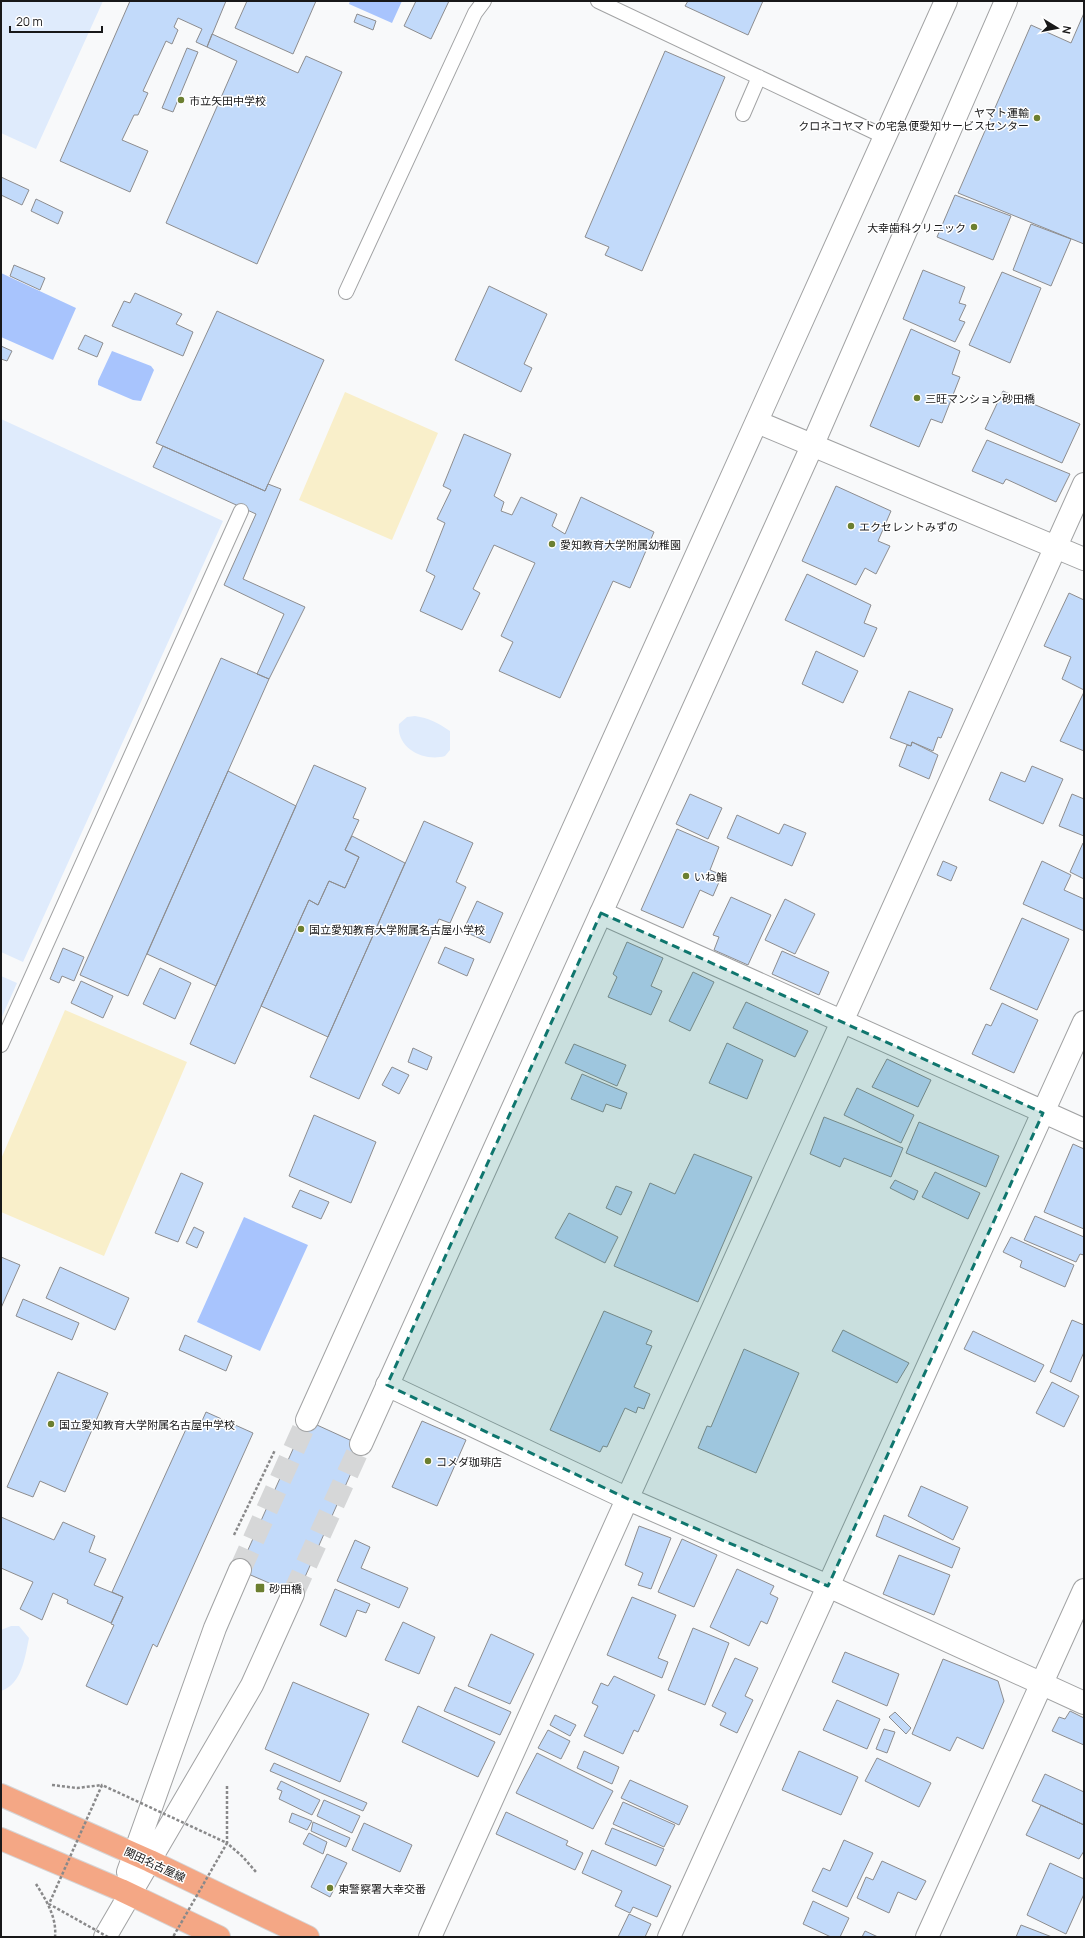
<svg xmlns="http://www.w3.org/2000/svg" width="1085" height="1938" viewBox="0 0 1085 1938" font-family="Manrope,'Noto Sans JP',sans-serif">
  <rect width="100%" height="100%" fill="#f8f9fa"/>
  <!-- green -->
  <path fill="#dfebfc" d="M 1,1 L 103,1 L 36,149 L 1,133 Z
    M 1,419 L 223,521 L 23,962 L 1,952 Z
    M 415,716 C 429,718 438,723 450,731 L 450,750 L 445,756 C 425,762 396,749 399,724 L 407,717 Z
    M 1,976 L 17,983 L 1,1019 Z
    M 11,1626 L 19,1626 L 29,1638 C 25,1657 22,1684 1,1691 L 1,1630 Z"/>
  <!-- sand -->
  <path fill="#f9efca" d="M 345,392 L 438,433 L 392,540 L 299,500 Z
    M 65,1010 L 187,1062 L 104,1256 L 1,1212 L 1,1159 Z"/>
  <!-- water -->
  <path fill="#a8c4fd" d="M 350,1 L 402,1 L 392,23 L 349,4 Z
    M 1,273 L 76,308 L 53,360 L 1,337 Z
    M 112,351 L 151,366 L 154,370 L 141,401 L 133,400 L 98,385 L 98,381 Z
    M 244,1217 L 308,1245 L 260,1351 L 197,1322 Z"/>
  <!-- building -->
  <path fill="#c2dafa" stroke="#8d8d8f" d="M 130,1 L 226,1 L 207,47 L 196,42 L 202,29 L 178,18 L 174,27 L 178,30 L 172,44 L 166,41 L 143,91 L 148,93 L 138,115 L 134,115 L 122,140 L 148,151 L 130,192 L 60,161 Z
    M 247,1 L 316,1 L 293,54 L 235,28 Z
    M 416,1 L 449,1 L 431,39 L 404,26 Z
    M 688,1 L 763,1 L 748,35 L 685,6 Z
    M 1084,13 L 1084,244 L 958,193 L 1031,25 L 1071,43 Z
    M 357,14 L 376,21 L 373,30 L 354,22 Z
    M 212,34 L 298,73 L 306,56 L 342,72 L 257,264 L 166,223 L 237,61 L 207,47 Z
    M 187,48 L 198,52 L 173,112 L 162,108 Z
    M 665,51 L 725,77 L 642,271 L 605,255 L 609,247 L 585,237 Z
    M 1,177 L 29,190 L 22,205 L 1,195 Z
    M 955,195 L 1011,216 L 993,260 L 937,237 Z
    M 36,199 L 63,212 L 58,224 L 31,211 Z
    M 1031,224 L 1071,239 L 1051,286 L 1013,270 Z
    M 14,265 L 45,278 L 40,290 L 10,276 Z
    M 923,270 L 965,287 L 959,303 L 966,305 L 959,320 L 965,322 L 955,342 L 903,319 Z
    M 1002,272 L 1041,288 L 1010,363 L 969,345 Z
    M 489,286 L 547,314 L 524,364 L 532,368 L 521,392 L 455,360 Z
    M 135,293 L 182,314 L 176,324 L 193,332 L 183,356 L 112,326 L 124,301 L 130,303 Z
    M 217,311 L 324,360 L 265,491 L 156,443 Z
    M 911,329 L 960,351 L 952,374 L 960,377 L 942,423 L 931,419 L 919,447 L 870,426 Z
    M 85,335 L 103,343 L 97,357 L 78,349 Z
    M 1,346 L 12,351 L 7,361 L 1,359 Z
    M 1003,391 L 1080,424 L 1062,463 L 985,429 Z
    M 464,434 L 511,454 L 494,496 L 504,502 L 501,511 L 512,515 L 521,497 L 557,514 L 552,526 L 565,534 L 581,497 L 654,532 L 630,588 L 613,581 L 560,698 L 499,671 L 513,642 L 501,636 L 535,563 L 494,545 L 473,589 L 480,593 L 462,630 L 420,611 L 435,576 L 426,571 L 445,523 L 437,519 L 451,490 L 443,486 Z
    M 987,440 L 1070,474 L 1056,502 L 1006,479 L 1003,484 L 972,471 Z
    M 163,446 L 265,491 L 268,484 L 281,489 L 243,579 L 305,607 L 269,679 L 257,674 L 284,614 L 224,585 L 256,514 L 153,467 Z
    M 836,486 L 891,511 L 878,541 L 890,546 L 876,574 L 865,568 L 856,585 L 802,561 Z
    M 807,574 L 871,605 L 864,623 L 877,628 L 864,657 L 785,620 Z
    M 1069,593 L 1084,600 L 1084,690 L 1062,679 L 1071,657 L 1044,646 Z
    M 816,651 L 858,671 L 843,703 L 802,684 Z
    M 221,658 L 269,679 L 128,996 L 80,975 Z
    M 909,691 L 953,709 L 941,738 L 938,737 L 933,751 L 912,742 L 911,746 L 890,738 Z
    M 1084,692 L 1084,751 L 1060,741 Z
    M 912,742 L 938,755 L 929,779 L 899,766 L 907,745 L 911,746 Z
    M 314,765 L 366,788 L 353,818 L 359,820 L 345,850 L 359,857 L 345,888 L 329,881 L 318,905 L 309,900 L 235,1064 L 190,1044 Z
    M 1032,766 L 1063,779 L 1043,824 L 989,800 L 1001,772 L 1025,782 Z
    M 228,771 L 296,806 L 216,986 L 147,954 Z
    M 690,794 L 722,808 L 708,839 L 676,824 Z
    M 1072,794 L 1084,799 L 1084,836 L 1059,826 Z
    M 737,815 L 779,834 L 784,824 L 806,833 L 792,866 L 727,838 Z
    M 424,821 L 473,843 L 456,882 L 466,887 L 450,923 L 439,919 L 359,1099 L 310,1077 Z
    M 677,829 L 719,847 L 710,870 L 722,875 L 713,896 L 700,890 L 683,928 L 641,910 Z
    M 352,836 L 405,863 L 328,1037 L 261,1006 L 309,900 L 318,905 L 329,881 L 345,888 L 359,857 L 345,850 Z
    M 1083,843 L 1084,843 L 1084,879 L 1070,872 Z
    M 943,861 L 957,867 L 951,881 L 937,875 Z
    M 1042,861 L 1071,875 L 1064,890 L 1084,899 L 1084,931 L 1023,904 Z
    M 731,897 L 771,915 L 748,965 L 714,950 L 719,937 L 713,935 Z
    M 785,899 L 815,914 L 795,954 L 765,940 Z
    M 477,901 L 503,913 L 490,943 L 463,931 Z
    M 1022,918 L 1069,939 L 1037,1010 L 990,989 Z
    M 627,942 L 663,958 L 651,986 L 662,991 L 651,1015 L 608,997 L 617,977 L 613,974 Z
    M 445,947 L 474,959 L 467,976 L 438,963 Z
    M 63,948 L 84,957 L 74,981 L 62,976 L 59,983 L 50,979 Z
    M 782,951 L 829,972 L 819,995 L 772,974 Z
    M 160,968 L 191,983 L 175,1019 L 143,1004 Z
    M 693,972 L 714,982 L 690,1031 L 669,1021 Z
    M 81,981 L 113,996 L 103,1018 L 71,1003 Z
    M 746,1002 L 808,1031 L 795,1057 L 733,1028 Z
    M 1002,1003 L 1038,1020 L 1014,1073 L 972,1054 L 986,1024 L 991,1026 Z
    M 727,1043 L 763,1060 L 747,1099 L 709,1083 Z
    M 574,1044 L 626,1065 L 617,1086 L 565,1063 Z
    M 413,1048 L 432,1057 L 427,1070 L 408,1062 Z
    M 887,1059 L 931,1080 L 918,1107 L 872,1087 Z
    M 392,1067 L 409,1075 L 399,1094 L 382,1085 Z
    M 582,1074 L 627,1093 L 621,1109 L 606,1104 L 603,1112 L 571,1099 Z
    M 857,1088 L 914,1115 L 901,1143 L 844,1115 Z
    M 314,1115 L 376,1142 L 351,1203 L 289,1176 Z
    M 824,1117 L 903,1148 L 891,1177 L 844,1158 L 840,1167 L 810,1154 Z
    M 919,1122 L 999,1156 L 986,1187 L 906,1153 Z
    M 1073,1144 L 1084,1149 L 1084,1229 L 1044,1212 Z
    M 694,1154 L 752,1177 L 698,1302 L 614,1266 L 650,1183 L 675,1194 Z
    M 935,1172 L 980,1193 L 968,1219 L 922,1197 Z
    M 181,1173 L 203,1183 L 178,1242 L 155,1233 Z
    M 895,1180 L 918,1191 L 914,1200 L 890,1188 Z
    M 616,1186 L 632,1192 L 621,1215 L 606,1208 Z
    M 300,1190 L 329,1202 L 321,1219 L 292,1207 Z
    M 569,1213 L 618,1237 L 605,1263 L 555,1238 Z
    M 1035,1216 L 1084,1237 L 1084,1255 L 1080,1254 L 1076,1262 L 1024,1240 Z
    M 194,1227 L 204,1232 L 197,1248 L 186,1243 Z
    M 1011,1237 L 1074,1265 L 1065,1287 L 1020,1267 L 1022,1261 L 1003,1252 Z
    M 1,1257 L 20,1265 L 1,1308 Z
    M 60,1267 L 129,1298 L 115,1330 L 46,1298 Z
    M 23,1299 L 79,1323 L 72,1340 L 16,1316 Z
    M 604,1311 L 652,1331 L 646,1344 L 652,1346 L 634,1387 L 650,1394 L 644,1409 L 638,1407 L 636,1413 L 625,1408 L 607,1447 L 603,1446 L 600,1452 L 550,1430 Z
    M 1072,1320 L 1084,1325 L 1084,1352 L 1071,1382 L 1050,1372 Z
    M 843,1330 L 909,1363 L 897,1383 L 832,1351 Z
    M 973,1331 L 1044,1365 L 1035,1382 L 964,1349 Z
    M 185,1335 L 232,1356 L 226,1371 L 179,1350 Z
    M 744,1349 L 799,1373 L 756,1473 L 698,1448 L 707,1426 L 711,1427 Z
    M 58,1372 L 108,1393 L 65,1492 L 40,1481 L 33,1497 L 7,1487 Z
    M 1052,1382 L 1079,1396 L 1064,1427 L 1036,1413 Z
    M 206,1412 L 253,1433 L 157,1647 L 153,1644 L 127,1705 L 86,1686 L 114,1625 L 111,1624 L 123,1597 L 112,1592 L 187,1427 L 198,1430 Z
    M 306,1420 L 363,1446 L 297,1595 L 239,1570 Z
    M 422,1421 L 466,1440 L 437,1506 L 392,1487 Z
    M 921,1486 L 968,1507 L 953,1540 L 908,1516 Z
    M 884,1515 L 960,1548 L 952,1568 L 876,1536 Z
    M 1,1517 L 54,1540 L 63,1522 L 95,1536 L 89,1552 L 106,1559 L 94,1585 L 123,1597 L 111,1623 L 67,1603 L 68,1600 L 53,1593 L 42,1620 L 20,1609 L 33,1582 L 1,1568 Z
    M 639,1526 L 671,1538 L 651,1589 L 638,1585 L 643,1573 L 625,1565 Z
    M 682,1539 L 717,1555 L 694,1607 L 658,1592 Z
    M 355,1540 L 370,1547 L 361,1568 L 408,1588 L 399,1608 L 337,1581 Z
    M 899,1555 L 950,1575 L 934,1615 L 883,1594 Z
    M 737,1569 L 774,1586 L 770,1594 L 778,1598 L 767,1624 L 761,1621 L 749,1646 L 710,1627 Z
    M 335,1589 L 370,1604 L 366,1613 L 357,1610 L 346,1637 L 320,1625 Z
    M 632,1597 L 676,1615 L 658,1658 L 668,1662 L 662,1678 L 607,1655 Z
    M 403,1622 L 435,1637 L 419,1674 L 385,1660 Z
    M 693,1628 L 729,1643 L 705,1705 L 668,1690 Z
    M 491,1634 L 534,1654 L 510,1704 L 468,1686 Z
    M 845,1652 L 899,1674 L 887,1706 L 832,1682 Z
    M 735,1658 L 758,1668 L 745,1696 L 753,1700 L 737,1733 L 720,1725 L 726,1713 L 712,1706 Z
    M 943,1659 L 998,1681 L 1004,1701 L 983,1749 L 957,1737 L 950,1751 L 912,1734 Z
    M 614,1676 L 655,1695 L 638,1732 L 634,1730 L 623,1754 L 584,1736 L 598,1706 L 592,1703 L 601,1683 L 608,1686 Z
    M 293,1682 L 369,1714 L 340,1782 L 265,1749 Z
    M 455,1687 L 511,1712 L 500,1735 L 444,1711 Z
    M 837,1700 L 880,1719 L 867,1749 L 823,1730 Z
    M 418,1706 L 495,1742 L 478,1777 L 402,1742 Z
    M 1070,1711 L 1084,1718 L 1084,1745 L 1052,1731 L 1059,1717 L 1065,1719 Z
    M 895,1712 L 911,1728 L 906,1734 L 889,1717 Z
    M 555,1715 L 576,1725 L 570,1736 L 550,1725 Z
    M 884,1729 L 895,1732 L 887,1753 L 876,1749 Z
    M 548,1730 L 570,1741 L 561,1759 L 538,1748 Z
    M 584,1751 L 619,1767 L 612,1784 L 577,1768 Z
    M 799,1751 L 858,1777 L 841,1815 L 782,1790 Z
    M 537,1753 L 613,1791 L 593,1829 L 516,1793 Z
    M 877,1758 L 931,1783 L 919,1807 L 865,1781 Z
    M 274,1763 L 367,1803 L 363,1811 L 270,1771 Z
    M 1045,1774 L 1084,1792 L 1084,1825 L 1032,1801 Z
    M 630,1780 L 688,1806 L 679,1825 L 621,1798 Z
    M 281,1781 L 320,1800 L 312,1815 L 279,1799 L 282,1791 L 277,1789 Z
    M 324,1800 L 360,1816 L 352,1833 L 317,1816 Z
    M 623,1802 L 675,1825 L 664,1847 L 613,1824 Z
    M 1041,1805 L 1084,1825 L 1084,1851 L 1079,1859 L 1026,1835 Z
    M 506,1812 L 568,1841 L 566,1845 L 583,1853 L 575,1870 L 496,1834 Z
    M 292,1813 L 312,1821 L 307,1830 L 289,1822 Z
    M 313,1822 L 350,1838 L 346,1847 L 311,1831 Z
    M 364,1823 L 412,1845 L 400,1872 L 352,1850 Z
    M 612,1828 L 664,1849 L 656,1866 L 605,1844 Z
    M 309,1833 L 327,1842 L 323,1854 L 303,1844 Z
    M 844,1840 L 873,1853 L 847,1907 L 812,1891 L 823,1868 L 830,1871 Z
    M 592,1850 L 671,1886 L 657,1917 L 633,1907 L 630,1913 L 615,1906 L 622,1891 L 582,1873 Z
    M 327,1854 L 347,1863 L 330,1897 L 311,1887 Z
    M 882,1861 L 926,1881 L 916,1900 L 898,1892 L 889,1913 L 857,1898 L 866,1877 L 873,1880 Z
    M 1050,1863 L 1084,1879 L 1084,1894 L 1066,1934 L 1027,1915 Z
    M 813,1901 L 849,1918 L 840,1937 L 831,1937 L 803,1924 Z
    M 629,1914 L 651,1924 L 645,1937 L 618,1937 Z
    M 1021,1925 L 1052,1937 L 1016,1937 Z
    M 865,1931 L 878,1937 L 862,1937 Z"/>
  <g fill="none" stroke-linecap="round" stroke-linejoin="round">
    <!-- tertiary-tunnel -->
    <path stroke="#d6d7d8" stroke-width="22" stroke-dasharray="22 11" stroke-linecap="butt" d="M 240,1570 L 307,1420
      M 293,1594 L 361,1444"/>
    <defs>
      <path id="service" d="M 598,1 L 885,137
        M 743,114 L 759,77
        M 346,292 L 475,13 L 484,1
        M 1,1045 L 241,511"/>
      <path id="minor" d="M 757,422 L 1084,559
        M 601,913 L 1084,1130
        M 387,1385 L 628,1499 L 828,1586 L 1084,1703
        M 430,1937 L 1084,484
        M 669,1937 L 1084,1022"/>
      <path id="tertiary" d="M 307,1420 L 946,1
        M 361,1444 L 813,444 L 1006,1
        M 128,1872 L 215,1628 L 240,1570
        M 105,1937 L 252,1685 L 293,1594
        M 927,1937 L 1084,1590"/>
      <path id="primary" d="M 1,1795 L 150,1861 L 308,1937
        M 1,1839 L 121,1890 L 219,1937"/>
    </defs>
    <!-- service casing -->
    <use href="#service" stroke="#a1a2a3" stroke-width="16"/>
    <!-- minor casing -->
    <use href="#minor" stroke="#a1a2a3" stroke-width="24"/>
    <!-- tertiary casing -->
    <use href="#tertiary" stroke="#a1a2a3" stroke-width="24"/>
    <!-- primary casing -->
    <use href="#primary" stroke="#d5d5d6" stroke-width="24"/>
    <!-- path -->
    <path stroke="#89898a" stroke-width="2.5" stroke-dasharray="3 2" stroke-linecap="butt" d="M 234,1535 L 275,1450
      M 52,1785 L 77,1788 L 102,1785
      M 227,1786 L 227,1843 L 243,1857 L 256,1872
      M 36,1884 C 46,1900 57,1917 55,1937"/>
    <!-- service -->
    <use href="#service" stroke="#fff" stroke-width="14"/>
    <!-- minor -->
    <use href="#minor" stroke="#fff" stroke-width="22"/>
    <!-- tertiary -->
    <use href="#tertiary" stroke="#fff" stroke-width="22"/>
    <!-- primary -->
    <use href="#primary" stroke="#f4a785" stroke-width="22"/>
    <!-- path-bridge -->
    <path stroke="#89898a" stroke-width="2.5" stroke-dasharray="3 2" stroke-linecap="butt" d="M 108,1937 L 49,1904 L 102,1785 L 227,1843 L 173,1937"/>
  </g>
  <!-- marked area -->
  <path fill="#0f766e" fill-opacity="0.2" stroke="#0f766e" stroke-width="3" stroke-dasharray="8 5" stroke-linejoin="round" d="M 601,913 L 1043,1113 L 828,1586 L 628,1499 L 387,1385 Z"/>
  <!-- markers -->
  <g fill="#6c7f30" stroke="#fff" stroke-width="1.5">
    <circle cx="181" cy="100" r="4"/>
    <circle cx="1037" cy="118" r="4"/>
    <circle cx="974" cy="227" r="4"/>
    <circle cx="917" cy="398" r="4"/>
    <circle cx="851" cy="526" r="4"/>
    <circle cx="552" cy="544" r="4"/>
    <circle cx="686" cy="876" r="4"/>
    <circle cx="301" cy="929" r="4"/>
    <circle cx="51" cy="1424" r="4"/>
    <circle cx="428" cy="1461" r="4"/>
    <rect x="255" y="1583" width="10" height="10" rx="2"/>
    <circle cx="330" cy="1888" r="4"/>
  </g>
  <g text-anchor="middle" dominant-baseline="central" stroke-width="3" stroke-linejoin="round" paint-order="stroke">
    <!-- poi labels -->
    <g font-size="11" fill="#181819" stroke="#fff" text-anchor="start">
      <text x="189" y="100">市立矢田中学校</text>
      <text x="1029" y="112" text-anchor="end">ヤマト運輸<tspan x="1029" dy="13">クロネコヤマトの宅急便愛知サービスセンター</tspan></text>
      <text x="966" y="227" text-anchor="end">大幸歯科クリニック</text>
      <text x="925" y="398">三旺マンション砂田橋</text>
      <text x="859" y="526">エクセレントみずの</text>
      <text x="560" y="544">愛知教育大学附属幼稚園</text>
      <text x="694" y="876">いね鮨</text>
      <text x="309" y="929">国立愛知教育大学附属名古屋小学校</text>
      <text x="59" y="1424">国立愛知教育大学附属名古屋中学校</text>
      <text x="436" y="1461">コメダ珈琲店</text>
      <text x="269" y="1588">砂田橋</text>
      <text x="338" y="1888">東警察署大幸交番</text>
    </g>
    <!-- street labels -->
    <g font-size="11" fill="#181819" stroke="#fff">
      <text transform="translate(155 1864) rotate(25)">関田名古屋線</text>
    </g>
  </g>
  <!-- border -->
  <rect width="1085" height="1938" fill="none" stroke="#181819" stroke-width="4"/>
  <!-- north arrow -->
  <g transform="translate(1057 28) rotate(100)" stroke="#ffffff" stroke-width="3" paint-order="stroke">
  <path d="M0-3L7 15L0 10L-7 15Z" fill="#181819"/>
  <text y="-6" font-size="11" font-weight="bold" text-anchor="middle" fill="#181819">N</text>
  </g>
  <!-- scale -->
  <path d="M10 26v6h92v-6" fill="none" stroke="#181819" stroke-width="2"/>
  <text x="16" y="26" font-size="12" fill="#181819" stroke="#ffffff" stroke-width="3" paint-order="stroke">20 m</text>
</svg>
